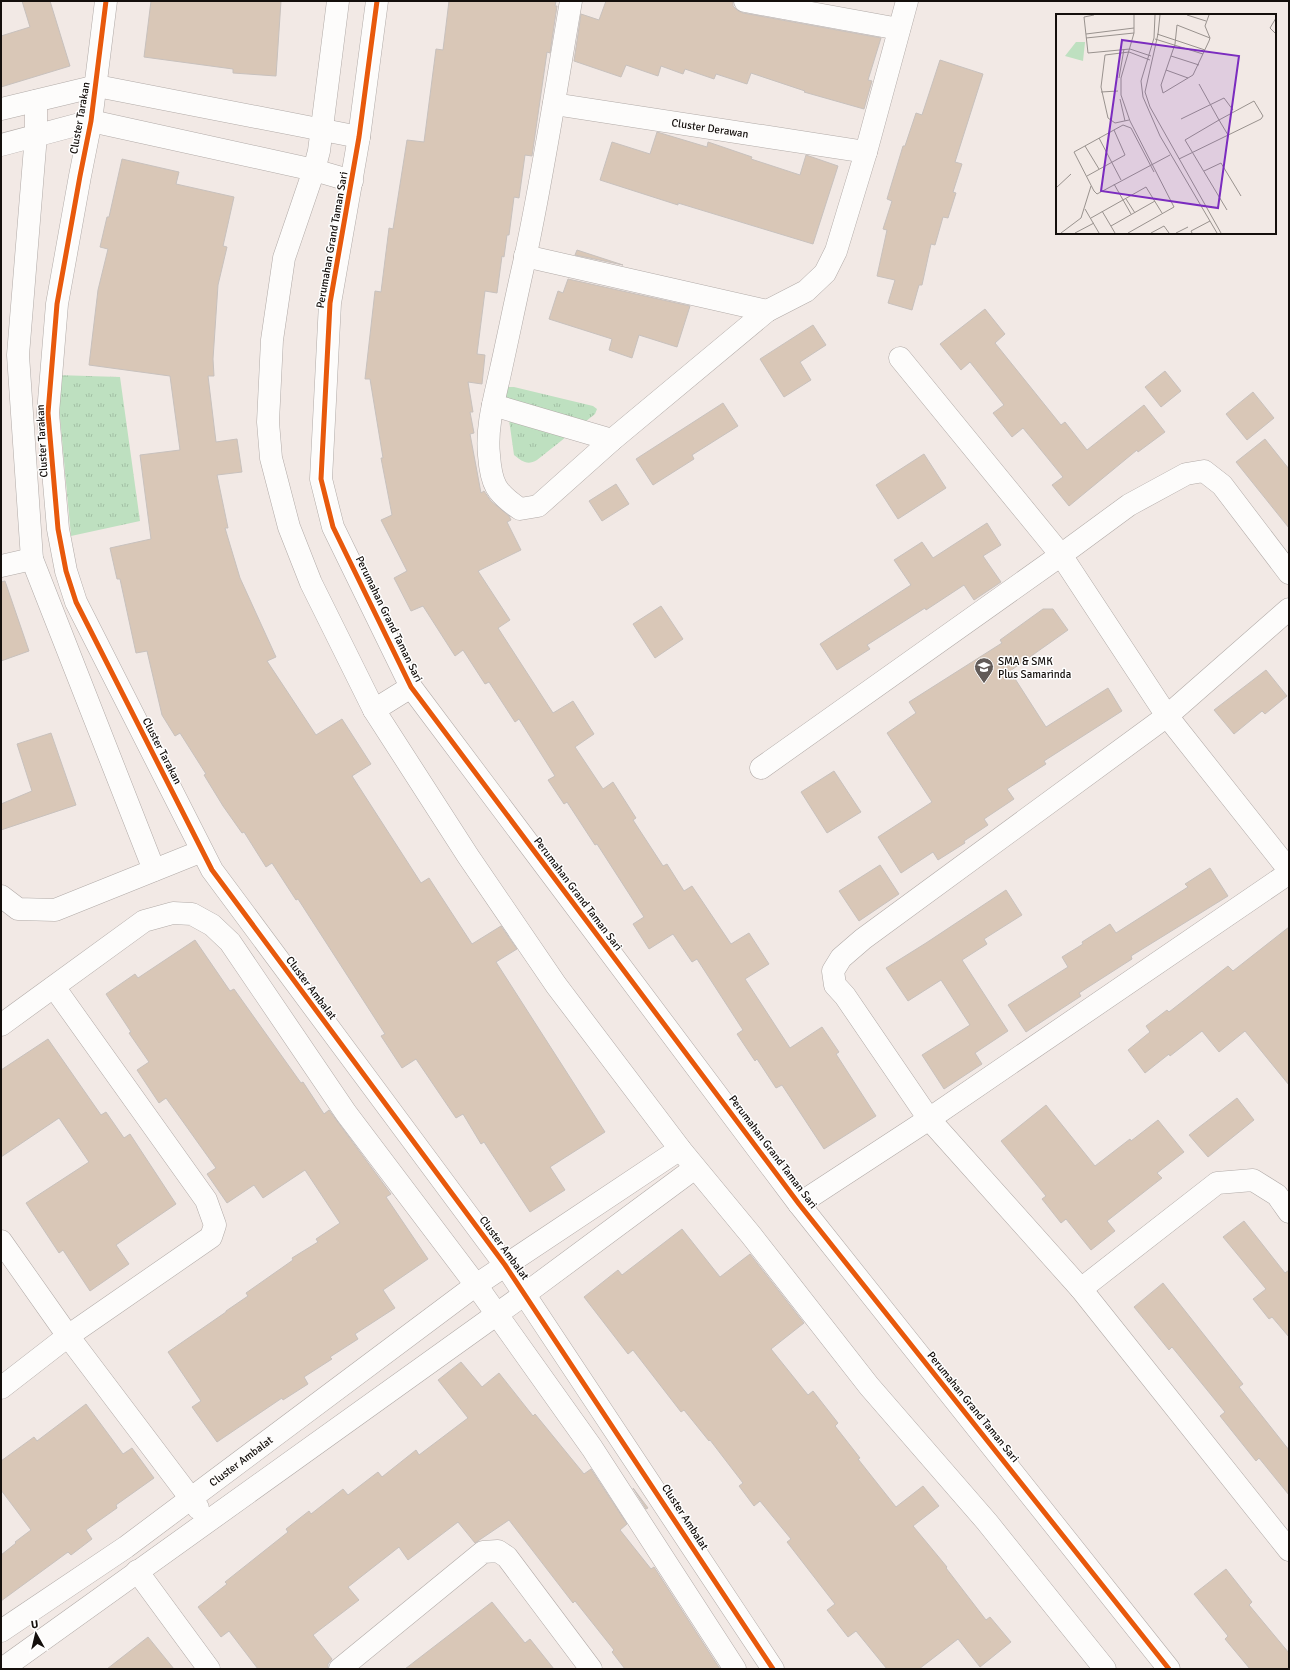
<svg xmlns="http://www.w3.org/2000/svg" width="1290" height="1670" viewBox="0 0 1290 1670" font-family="Signika,sans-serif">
  <defs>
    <pattern id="park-tufts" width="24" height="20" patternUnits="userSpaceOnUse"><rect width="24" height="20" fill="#bee0c0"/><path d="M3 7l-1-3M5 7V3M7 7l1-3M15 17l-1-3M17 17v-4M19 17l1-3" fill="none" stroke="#a2bfa4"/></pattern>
  </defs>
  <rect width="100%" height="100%" fill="#f2e9e5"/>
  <!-- park -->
  <path fill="url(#park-tufts)" d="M 56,375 L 120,377 L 140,521 L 71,536 Z
    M 508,387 L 514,387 L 593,406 L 597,409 L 595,414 L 537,460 C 527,466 522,461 514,455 L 505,391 Z"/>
  <!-- building -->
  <path fill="#d9c7b7" stroke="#c8c1bd" d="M 22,1 L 50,1 L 70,66 L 1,87 L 1,36 L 30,27 Z
    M 151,1 L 281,1 L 276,76 L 233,73 L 233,69 L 144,57 Z
    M 449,1 L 556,1 L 555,6 L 557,6 L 550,53 L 547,52 L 532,156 L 525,155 L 519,198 L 514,197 L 509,235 L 507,235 L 504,257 L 502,256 L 497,293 L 485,291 L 477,354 L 485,355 L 482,384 L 468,382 L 473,412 L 470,412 L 474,433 L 470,434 L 481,493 L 484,491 L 491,501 L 509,516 L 511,520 L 507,522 L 521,550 L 478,571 L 510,620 L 498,628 L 553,713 L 573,701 L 594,734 L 575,747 L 603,789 L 613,782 L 636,818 L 633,820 L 663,866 L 667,864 L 684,891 L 692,886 L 731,944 L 749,933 L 769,964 L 745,979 L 790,1048 L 822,1027 L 839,1052 L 836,1054 L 876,1116 L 824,1149 L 782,1085 L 776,1088 L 757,1059 L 755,1061 L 737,1034 L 743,1030 L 697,959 L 692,962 L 673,934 L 649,949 L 633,924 L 644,917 L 597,844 L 595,845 L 567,802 L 564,804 L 548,780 L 555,776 L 519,719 L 515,722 L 489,682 L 485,684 L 463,650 L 455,656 L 423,606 L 411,611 L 394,578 L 407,571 L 381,520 L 392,515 L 381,458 L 383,458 L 370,379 L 365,379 L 375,291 L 381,292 L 389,228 L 393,229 L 407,140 L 424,142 L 436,49 L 443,50 Z
    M 606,1 L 733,1 L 733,6 L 737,10 L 743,13 L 881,38 L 868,80 L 872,81 L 864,109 L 804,92 L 805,91 L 751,73 L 747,84 L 716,74 L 714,79 L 685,69 L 683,74 L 661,66 L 658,76 L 626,65 L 621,77 L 574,61 L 581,14 L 599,20 Z
    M 940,60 L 983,74 L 955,162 L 962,164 L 953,192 L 956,193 L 948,218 L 943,217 L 935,245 L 931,244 L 922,285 L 919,285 L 912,310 L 888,303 L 895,280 L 877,276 L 887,230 L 883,229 L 892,201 L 887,199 L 903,146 L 905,146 L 916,113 L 922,115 Z
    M 657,132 L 707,147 L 708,142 L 752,157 L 751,159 L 800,175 L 806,155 L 838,166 L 813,244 L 678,203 L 678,205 L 600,180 L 612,142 L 650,154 Z
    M 122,159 L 179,172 L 176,184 L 234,197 L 223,246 L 227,247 L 218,285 L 213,359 L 214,376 L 208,376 L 216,442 L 237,439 L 242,472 L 217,475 L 228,528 L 225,528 L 240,578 L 276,657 L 267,661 L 316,735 L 342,719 L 371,764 L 352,776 L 421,883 L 429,878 L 472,944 L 501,926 L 517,949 L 496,962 L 605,1132 L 550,1167 L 565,1190 L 530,1212 L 484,1142 L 481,1144 L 463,1114 L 456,1118 L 416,1059 L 402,1068 L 381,1036 L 385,1034 L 298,899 L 296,900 L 272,863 L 266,867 L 244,832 L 242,833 L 223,806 L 204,775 L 206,774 L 180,733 L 175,736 L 162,715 L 147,651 L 136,653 L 120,579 L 117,579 L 110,548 L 151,539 L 140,455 L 180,450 L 170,376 L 89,365 L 98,290 L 108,249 L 100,247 L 107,217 L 109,217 Z
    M 577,250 L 623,265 L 575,255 Z
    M 568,279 L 690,306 L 677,347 L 639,335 L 632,358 L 609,350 L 612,339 L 549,319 L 558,291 L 563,293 Z
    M 985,309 L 1005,334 L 995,343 L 1061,425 L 1065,422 L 1087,450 L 1144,405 L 1165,432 L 1138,452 L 1137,450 L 1069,506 L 1052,485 L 1063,477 L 1023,428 L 1012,437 L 993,413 L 1004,405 L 970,362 L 961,370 L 940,344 Z
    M 813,325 L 826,345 L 800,362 L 811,380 L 784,397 L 760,359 Z
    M 1165,371 L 1181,391 L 1161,407 L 1145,387 Z
    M 1253,392 L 1274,418 L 1247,440 L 1226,414 Z
    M 723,403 L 738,426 L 692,455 L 694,459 L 653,485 L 636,459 Z
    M 1265,439 L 1289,469 L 1289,528 L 1236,462 Z
    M 924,454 L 946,488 L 898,519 L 876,485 Z
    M 616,484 L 629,504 L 602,521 L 589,501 Z
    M 987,523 L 1001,545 L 983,556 L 1001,582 L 974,600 L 964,585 L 926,610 L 925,608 L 867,645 L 870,649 L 837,670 L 820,644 L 911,585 L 894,560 L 922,542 L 933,558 Z
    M 5,581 L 29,651 L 1,661 L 1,582 Z
    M 661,606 L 683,639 L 655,658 L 633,624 Z
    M 1043,609 L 1053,609 L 1068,630 L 1010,671 L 1046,727 L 1108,688 L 1122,711 L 1044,761 L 1046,764 L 1007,789 L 1014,799 L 984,819 L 988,825 L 964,841 L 965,843 L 938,860 L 933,852 L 901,873 L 878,837 L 932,802 L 887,733 L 916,713 L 909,702 L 1002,643 L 1000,640 Z
    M 1266,670 L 1287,696 L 1265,714 L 1262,711 L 1234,734 L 1214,710 Z
    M 51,733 L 76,805 L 1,830 L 1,804 L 32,791 L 17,744 Z
    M 834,771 L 861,812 L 827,833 L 801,792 Z
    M 880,865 L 899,894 L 859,921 L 839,891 Z
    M 1210,868 L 1228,896 L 1131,956 L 1132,959 L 1079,993 L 1081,996 L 1026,1032 L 1008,1005 L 1068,967 L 1062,957 L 1083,944 L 1082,942 L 1110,924 L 1116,933 L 1188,887 L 1185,884 Z
    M 1006,890 L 1022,915 L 984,939 L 987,944 L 962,960 L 1008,1031 L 975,1053 L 982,1064 L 944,1089 L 922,1055 L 970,1025 L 941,980 L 908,1001 L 886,968 L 926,943 Z
    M 1289,927 L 1289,1085 L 1245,1031 L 1219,1052 L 1202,1031 L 1170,1056 L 1169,1054 L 1145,1073 L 1128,1050 L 1150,1032 L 1146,1026 L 1167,1010 L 1169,1012 L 1228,966 L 1233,971 Z
    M 195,940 L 230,991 L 234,989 L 301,1083 L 303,1082 L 324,1114 L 329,1110 L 391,1194 L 386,1197 L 428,1259 L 383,1290 L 395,1308 L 355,1334 L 358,1339 L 330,1357 L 332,1359 L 304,1377 L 308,1384 L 283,1400 L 282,1398 L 217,1442 L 192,1407 L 201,1401 L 168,1352 L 226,1312 L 226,1311 L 248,1296 L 246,1293 L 293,1260 L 292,1258 L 318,1242 L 316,1239 L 340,1223 L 305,1170 L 263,1198 L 254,1185 L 227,1203 L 207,1174 L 216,1168 L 166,1098 L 159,1103 L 137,1070 L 149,1062 L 129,1033 L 131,1032 L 106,994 L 135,974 L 138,978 Z
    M 48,1039 L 101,1115 L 106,1112 L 124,1138 L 130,1134 L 176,1204 L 116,1245 L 129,1264 L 90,1291 L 63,1250 L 59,1253 L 26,1203 L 89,1162 L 59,1118 L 1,1157 L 1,1070 Z
    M 1237,1098 L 1254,1120 L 1208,1157 L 1189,1135 Z
    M 1046,1105 L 1095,1166 L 1130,1139 L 1131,1141 L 1158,1120 L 1184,1152 L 1157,1173 L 1162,1178 L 1107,1221 L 1115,1231 L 1091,1250 L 1066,1219 L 1061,1223 L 1042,1199 L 1046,1196 L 1001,1141 Z
    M 1244,1221 L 1285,1273 L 1289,1270 L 1289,1337 L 1272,1317 L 1269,1319 L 1253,1299 L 1266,1289 L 1223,1237 Z
    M 682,1229 L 720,1277 L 750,1254 L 804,1323 L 771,1349 L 808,1395 L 813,1391 L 838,1423 L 835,1426 L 860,1458 L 858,1459 L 896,1507 L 923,1486 L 939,1506 L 913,1526 L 947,1567 L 946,1568 L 986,1620 L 990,1617 L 1011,1642 L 980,1667 L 958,1639 L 919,1669 L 887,1669 L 856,1631 L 848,1637 L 827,1610 L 835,1604 L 787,1542 L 791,1539 L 760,1501 L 754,1506 L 739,1486 L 743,1483 L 710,1440 L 709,1441 L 684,1410 L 681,1412 L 633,1350 L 628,1354 L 584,1297 L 618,1270 L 622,1275 Z
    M 1163,1283 L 1243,1384 L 1239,1387 L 1289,1450 L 1289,1495 L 1259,1458 L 1256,1461 L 1220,1416 L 1225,1412 L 1172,1347 L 1169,1350 L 1134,1307 Z
    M 461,1362 L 482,1387 L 499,1373 L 533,1416 L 535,1414 L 584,1474 L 591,1469 L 627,1524 L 620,1530 L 651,1569 L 654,1567 L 720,1669 L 625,1669 L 612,1652 L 614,1650 L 575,1601 L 573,1603 L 509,1520 L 475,1543 L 458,1522 L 408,1560 L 399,1547 L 348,1587 L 359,1600 L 313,1635 L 332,1659 L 328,1664 L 328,1669 L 258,1669 L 229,1631 L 221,1637 L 198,1607 L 227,1584 L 225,1582 L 288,1532 L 286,1529 L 309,1511 L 311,1514 L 343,1489 L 348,1495 L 378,1472 L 382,1477 L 416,1450 L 419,1455 L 468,1418 L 438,1380 Z
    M 86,1404 L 123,1454 L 132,1448 L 154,1478 L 116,1505 L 117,1508 L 86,1530 L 92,1539 L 71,1555 L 68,1552 L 1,1601 L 1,1555 L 16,1543 L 15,1542 L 31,1530 L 1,1490 L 1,1461 L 34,1437 L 37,1441 Z
    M 633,1488 L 648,1508 L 646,1509 Z
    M 1226,1569 L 1252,1602 L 1249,1605 L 1289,1653 L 1289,1669 L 1250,1669 L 1225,1639 L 1228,1636 L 1194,1594 Z
    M 492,1602 L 525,1643 L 530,1639 L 554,1669 L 405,1669 Z
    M 148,1637 L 174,1669 L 107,1669 Z"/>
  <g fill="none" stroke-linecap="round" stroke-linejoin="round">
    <defs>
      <g id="street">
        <path d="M 106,1 L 91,121 L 80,176 L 57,304 L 48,413 L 58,529 L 66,571 L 76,602 L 212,870 L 505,1265 L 773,1669"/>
        <path d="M 338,1 L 319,151 L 314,170 L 284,258 L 272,340 L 268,422 L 271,458 L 289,527 L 311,583 L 374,710 L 468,856 L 556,985 L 680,1149 L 751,1235 L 869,1386 L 987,1522 L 1105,1669"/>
        <path d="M 377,1 L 359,137 L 330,303 L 321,479 L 333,527 L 411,687 L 799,1204 L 1169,1669"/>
        <path d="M 571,1 C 556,88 543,176 524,263 C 516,298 509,333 501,369 C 495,397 486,426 489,455 C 491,484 496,493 520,509 L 538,506 L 612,440 L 767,311 L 806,291 L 825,273 L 836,251 L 866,152 L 907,1"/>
        <path d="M 745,1 L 899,29"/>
        <path d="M 36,101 L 36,135 L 18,355 L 32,559 L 154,870"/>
        <path id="s1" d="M 554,104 L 866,152"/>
        <path d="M 1,109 L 97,86 L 359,137"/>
        <path d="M 1,145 L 91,121 L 314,170 L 352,181"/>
        <path d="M 525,256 L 767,311"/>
        <path d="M 900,358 L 1061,555 L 1167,716 L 863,939 L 841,958 L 833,971 L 835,985 L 845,996 L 929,1119 L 1081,1289 L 1289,1550"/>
        <path d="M 493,405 L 612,440"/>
        <path d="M 1,566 L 32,559"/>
        <path d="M 1289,609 L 1167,716 L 1289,870"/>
        <path d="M 374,710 L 411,687"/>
        <path d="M 761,768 L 1061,555 L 1129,505 L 1186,474 L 1204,471 L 1222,485 L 1289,573"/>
        <path d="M 1,896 L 18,909 L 55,910 L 202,851"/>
        <path d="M 1,1025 L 144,921 L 173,913 L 192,914 L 212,925 L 230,942 L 346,1113 L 476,1285 L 592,1448 L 735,1669"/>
        <path d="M 799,1204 L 929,1119 L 1289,873"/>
        <path d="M 1,1241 L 68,1336 L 198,1508"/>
        <path d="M 1081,1289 L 1217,1183 L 1253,1180 L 1277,1195 L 1289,1212"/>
        <path d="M 1,1388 L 68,1336 L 211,1237 L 215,1225 L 206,1200 L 54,987"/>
        <path d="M 137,1571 L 209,1669"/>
        <path id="s2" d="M 1,1631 L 126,1547 L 476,1285 L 680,1149"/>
        <path d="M 2,1669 L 525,1294 L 695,1168"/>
        <path d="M 340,1669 L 483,1552 L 498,1551 L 507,1557 L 591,1669"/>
      </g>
    </defs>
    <!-- street casing -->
    <use href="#street" stroke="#b1aaa7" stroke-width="23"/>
    <!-- street -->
    <use href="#street" stroke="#fdfcfb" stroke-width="22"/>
    <defs>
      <path id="cycleway" d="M 106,1 L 91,121 L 80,176 L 57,304 L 48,413 L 58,529 L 66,571 L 76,602 L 212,870 L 505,1265 L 773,1669
        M 377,1 L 359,137 L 330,303 L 321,479 L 333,527 L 411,687 L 799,1204 L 1169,1669"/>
    </defs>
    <!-- cycleway casing -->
    <use href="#cycleway" stroke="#fff" stroke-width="8"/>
    <!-- cycleway -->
    <use href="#cycleway" stroke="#e8590c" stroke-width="5"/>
  </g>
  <!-- icons -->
  <defs>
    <symbol id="school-pin" viewBox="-11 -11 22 30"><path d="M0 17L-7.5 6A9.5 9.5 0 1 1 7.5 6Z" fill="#625b58" stroke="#fff"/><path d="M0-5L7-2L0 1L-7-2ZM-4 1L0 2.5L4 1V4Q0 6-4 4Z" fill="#fff"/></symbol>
  </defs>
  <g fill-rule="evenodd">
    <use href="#school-pin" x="973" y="656" width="22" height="30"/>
  </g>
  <g text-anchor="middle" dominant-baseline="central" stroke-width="3" stroke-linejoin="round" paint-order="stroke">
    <!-- street labels -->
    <g font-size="11" fill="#140f0c" stroke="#fff">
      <text transform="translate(80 118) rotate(-80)">Cluster Tarakan</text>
      <text stroke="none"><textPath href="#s1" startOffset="158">Cluster Derawan</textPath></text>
      <text transform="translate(332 240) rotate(-80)">Perumahan Grand Taman Sari</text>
      <text transform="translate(42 441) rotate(-93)">Cluster Tarakan</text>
      <text transform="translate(389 619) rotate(64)">Perumahan Grand Taman Sari</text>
      <text transform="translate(162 751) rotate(63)">Cluster Tarakan</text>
      <text transform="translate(578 894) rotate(53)">Perumahan Grand Taman Sari</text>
      <text transform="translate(311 988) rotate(53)">Cluster Ambalat</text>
      <text transform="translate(773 1152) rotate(53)">Perumahan Grand Taman Sari</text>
      <text transform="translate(504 1248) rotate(54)">Cluster Ambalat</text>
      <text transform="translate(973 1407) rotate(51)">Perumahan Grand Taman Sari</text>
      <text stroke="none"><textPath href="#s2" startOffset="294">Cluster Ambalat</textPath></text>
      <text transform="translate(685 1517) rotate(57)">Cluster Ambalat</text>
    </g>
    <!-- poi labels -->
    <g font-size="11" fill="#140f0c" stroke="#fff" text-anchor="start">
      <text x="998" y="661">SMA &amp; SMK<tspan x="998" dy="13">Plus Samarinda</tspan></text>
    </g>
  </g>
  <!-- overview -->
  <g transform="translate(1056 14)">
    <rect width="220" height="220" fill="#f2e9e5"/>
    <path d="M 20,28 L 29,28 L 27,47 L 9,42 Z" fill="#bee0c0"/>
    <path fill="none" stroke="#99928e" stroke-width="1" d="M 38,1 L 28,3 L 32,39 L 74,35 L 95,42M 99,1 L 98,24 L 85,67 L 87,83 L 104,122 L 161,219M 104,1 L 102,20 L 89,78 L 94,93 L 165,219M 131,1 L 150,7M 153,1 L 149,12 L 154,24M 220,4 L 214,14 L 220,20M 121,11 L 154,24 L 153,27 L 137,61 L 107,79 L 105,71 L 119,30 ZM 30,20 L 78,14M 101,20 L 149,36M 30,24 L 78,19M 99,25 L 147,40M 49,41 L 45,73 L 52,104 L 59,109 L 73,106M 49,41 L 73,38 L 94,46M 115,42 L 143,51M 110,56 L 132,64M 63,64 L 68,35M 143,70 L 163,106 L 129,126 L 171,196M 45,78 L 62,77M 64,85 L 69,107M 125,105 L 168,84 L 177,96M 43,124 L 65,166M 29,132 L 43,155M 123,145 L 205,105 L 207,102 L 198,87 L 163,106 L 172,121M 148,157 L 165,149 L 185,182M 31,162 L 69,141 L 58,116M 58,170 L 75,200M 0,174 L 15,160M 38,177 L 18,138 L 67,111 L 75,114 L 98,158M 38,177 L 41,180 L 114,141M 70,185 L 79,199M 29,195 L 43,219M 46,197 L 59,219M 35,204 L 90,173 L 106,199M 55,212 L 99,187M 5,219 L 25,204 L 35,172M 19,219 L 38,209M 72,219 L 118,193 L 74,107 L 65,81 L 65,64 L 78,19 L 78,1M 95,219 L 108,212 L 113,219M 120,219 L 132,213M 136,219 L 135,217 L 154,207"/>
    <path fill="#7b2cbf" fill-opacity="0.15" stroke="#7b2cbf" stroke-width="2" d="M 66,26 L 183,42 L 162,194 L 45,177 Z"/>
    <rect width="220" height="220" fill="none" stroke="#140f0c" stroke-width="2"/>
  </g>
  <!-- border -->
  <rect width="1290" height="1670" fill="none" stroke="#140f0c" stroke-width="4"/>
  <!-- north arrow -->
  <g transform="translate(36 1634) rotate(352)" stroke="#ffffff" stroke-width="3" paint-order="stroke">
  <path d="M0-3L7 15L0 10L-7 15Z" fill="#140f0c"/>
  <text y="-6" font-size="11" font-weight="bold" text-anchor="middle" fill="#140f0c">U</text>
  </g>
</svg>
